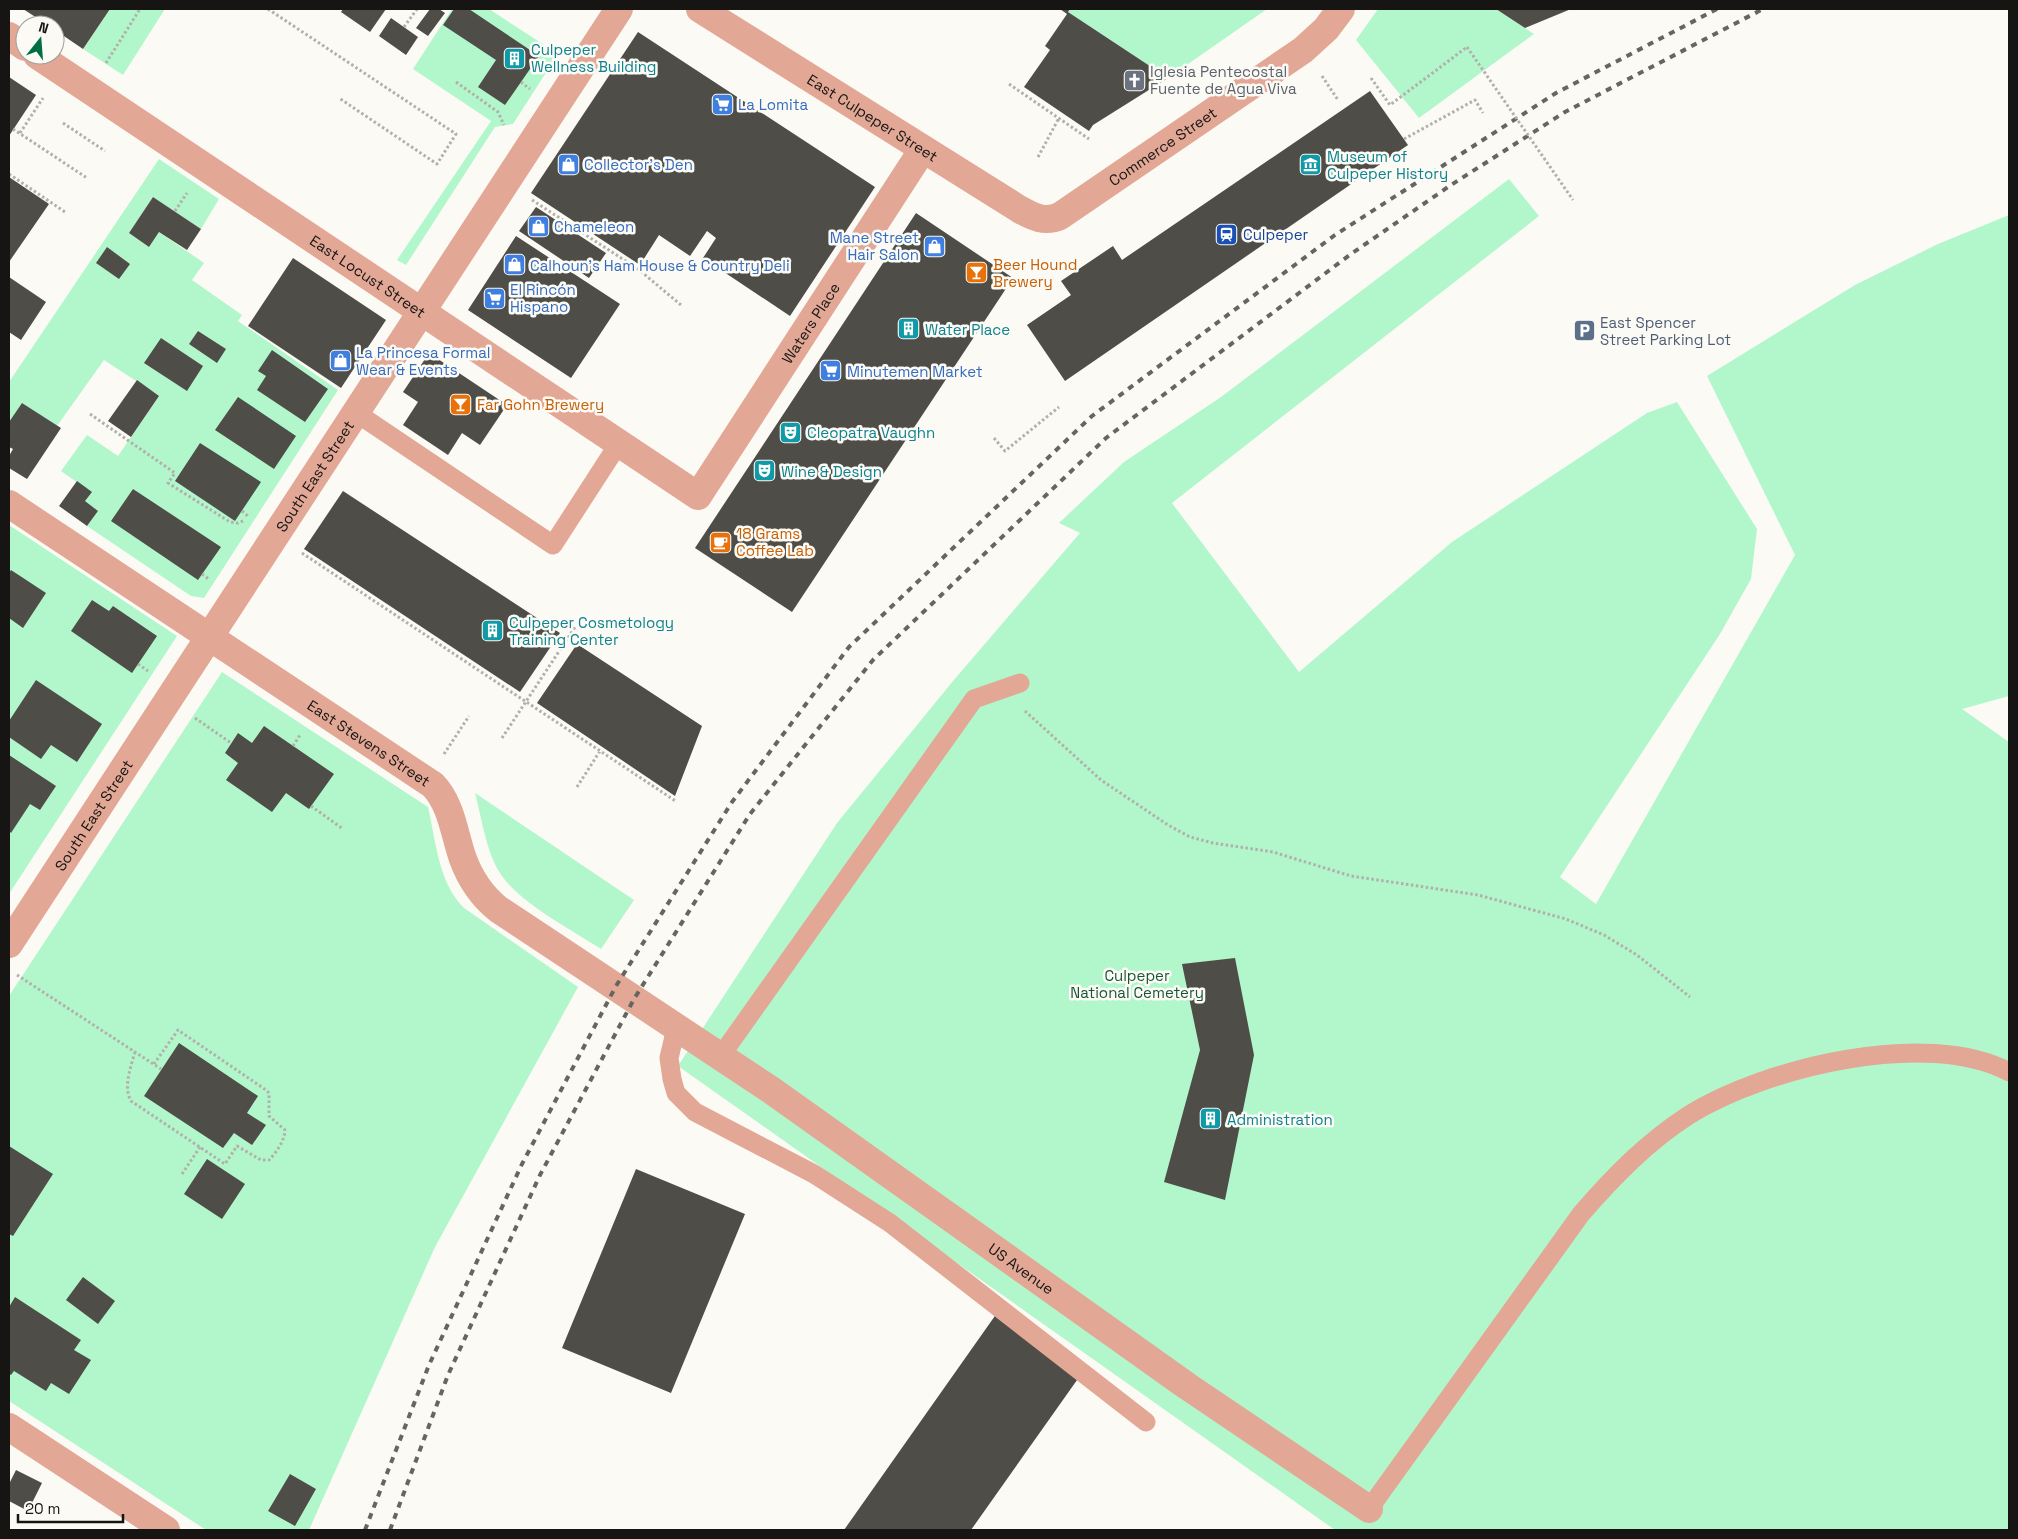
<svg xmlns="http://www.w3.org/2000/svg" width="2018" height="1539" viewBox="0 0 2018 1539" font-family="'Space Grotesk',sans-serif">
  <rect width="100%" height="100%" fill="#fcfaf5"/>
  <!-- green -->
  <path fill="#b2f7cb" d="M 110,9 L 165,9 L 123,75 L 83,49 Z
    M 452,9 L 489,9 L 558,54 L 513,124 L 495,127 L 406,265 L 397,260 L 491,121 L 413,69 Z
    M 1070,9 L 1267,9 L 1168,78 L 1068,12 Z
    M 1378,9 L 1496,9 L 1534,34 L 1419,118 L 1356,40 Z
    M 159,159 L 219,199 L 201,229 L 153,197 L 129,233 L 149,247 L 159,232 L 204,263 L 192,280 L 242,315 L 238,321 L 338,390 L 204,598 L 191,596 L 87,526 L 98,511 L 85,501 L 91,492 L 61,471 L 87,435 L 118,456 L 159,396 L 104,360 L 57,426 L 22,403 L 9,422 L 9,382 Z
    M 1509,179 L 1539,216 L 1172,503 L 1299,672 L 1452,542 L 1647,413 L 1677,402 L 1757,529 L 1751,579 L 1720,634 L 1560,877 L 1596,904 L 1795,555 L 1707,376 L 1855,285 L 1938,244 L 2009,215 L 2009,696 L 1962,709 L 2009,742 L 2009,1530 L 1335,1530 L 678,1066 L 837,823 L 953,681 L 1080,533 L 1059,523 L 1124,462 L 1221,397 Z
    M 9,525 L 177,636 L 9,894 Z
    M 222,672 L 428,807 C 436,841 438,882 464,908 L 578,987 L 435,1247 L 309,1530 L 206,1530 L 9,1401 L 9,996 Z
    M 475,793 L 634,900 L 601,949 C 572,930 518,902 500,873 C 486,851 482,819 475,793 Z"/>
  <!-- building -->
  <path fill="#4f4d48" d="M 23,9 L 110,9 L 83,49 L 55,30 L 55,25 L 48,25 Z
    M 343,9 L 386,9 L 370,32 L 341,12 Z
    M 430,9 L 439,9 L 445,13 L 428,36 L 416,28 Z
    M 454,9 L 469,9 L 539,56 L 505,105 L 478,87 L 496,60 L 443,25 Z
    M 1060,9 L 1070,9 L 1068,12 L 1168,78 L 1093,125 L 1089,131 L 1024,87 L 1050,50 L 1045,46 L 1067,14 Z
    M 1496,9 L 1571,9 L 1525,28 Z
    M 391,18 L 418,37 L 406,55 L 379,36 Z
    M 638,32 L 875,187 L 790,316 L 703,258 L 716,238 L 707,231 L 690,256 L 659,235 L 640,265 L 531,193 Z
    M 9,77 L 36,95 L 9,136 Z
    M 1370,91 L 1408,145 L 1065,381 L 1027,325 L 1071,295 L 1061,281 L 1113,246 L 1122,260 Z
    M 9,177 L 49,204 L 9,262 Z
    M 153,197 L 201,229 L 187,250 L 159,232 L 149,247 L 129,233 Z
    M 536,207 L 606,253 L 589,278 L 519,231 Z
    M 916,213 L 1013,278 L 792,612 L 695,548 Z
    M 516,236 L 620,304 L 571,378 L 468,310 Z
    M 107,247 L 130,264 L 119,279 L 96,263 Z
    M 293,258 L 386,320 L 341,388 L 248,326 Z
    M 9,277 L 46,302 L 21,340 L 9,332 Z
    M 198,331 L 226,349 L 217,363 L 189,344 Z
    M 161,338 L 203,366 L 187,391 L 144,363 Z
    M 272,350 L 328,389 L 305,422 L 257,390 L 266,376 L 258,371 Z
    M 429,353 L 507,405 L 480,445 L 462,433 L 448,455 L 403,425 L 418,402 L 403,392 Z
    M 137,380 L 159,396 L 131,437 L 108,421 Z
    M 238,397 L 296,436 L 274,469 L 215,430 Z
    M 22,403 L 61,428 L 27,479 L 9,468 L 9,456 L 13,449 L 9,447 L 9,422 Z
    M 200,443 L 261,482 L 235,521 L 175,481 Z
    M 77,481 L 92,492 L 85,501 L 98,511 L 87,526 L 59,506 Z
    M 133,489 L 221,547 L 198,580 L 111,521 Z
    M 343,491 L 560,633 L 520,692 L 304,549 Z
    M 11,570 L 46,593 L 23,628 L 9,618 L 9,573 Z
    M 92,600 L 109,611 L 113,606 L 157,636 L 132,673 L 71,631 Z
    M 577,644 L 702,726 L 675,796 L 537,703 Z
    M 36,680 L 102,724 L 77,762 L 51,745 L 41,759 L 9,737 L 9,721 Z
    M 264,726 L 334,774 L 309,809 L 286,793 L 272,812 L 226,780 L 238,763 L 225,753 L 238,733 L 252,743 Z
    M 9,755 L 56,786 L 40,810 L 30,804 L 11,833 L 9,831 Z
    M 1235,958 L 1254,1055 L 1225,1200 L 1164,1182 L 1200,1050 L 1182,964 Z
    M 179,1043 L 258,1096 L 247,1113 L 266,1125 L 252,1145 L 234,1133 L 223,1148 L 144,1096 Z
    M 9,1146 L 53,1174 L 13,1236 L 9,1234 Z
    M 207,1159 L 245,1184 L 222,1219 L 184,1194 Z
    M 636,1169 L 745,1214 L 671,1393 L 562,1348 Z
    M 83,1277 L 115,1301 L 98,1324 L 66,1300 Z
    M 15,1297 L 81,1340 L 74,1350 L 91,1360 L 69,1394 L 51,1383 L 46,1391 L 14,1371 L 11,1375 L 9,1374 L 9,1307 Z
    M 997,1313 L 1082,1373 L 971,1530 L 844,1530 Z
    M 16,1470 L 42,1483 L 28,1511 L 9,1501 L 9,1484 Z
    M 290,1474 L 316,1489 L 295,1526 L 268,1511 Z"/>
  <g fill="none" stroke-linecap="round" stroke-linejoin="round">
    <!-- path -->
    <path stroke="#b2b0ac" stroke-width="3" stroke-dasharray="2.5 2.5" stroke-linecap="butt" d="M 268,9 L 456,134 L 437,164 L 339,98
      M 404,27 L 417,9
      M 106,63 L 140,9
      M 1322,76 L 1338,100
      M 1371,78 L 1390,105 L 1467,47
      M 456,82 L 498,112 L 504,125
      M 521,82 L 530,89
      M 1009,84 L 1089,139
      M 63,123 L 105,151
      M 13,129 L 87,178
      M 20,133 L 43,98
      M 1404,139 L 1475,100 L 1483,113
      M 1038,157 L 1059,118
      M 9,174 L 65,212
      M 532,200 L 638,269 L 681,305
      M 175,211 L 187,193
      M 90,414 L 175,473 L 168,483 L 230,522 L 238,523 L 245,520
      M 994,438 L 1005,451 L 1059,407
      M 242,511 L 249,517
      M 302,553 L 677,802
      M 202,574 L 210,580
      M 138,664 L 148,671
      M 1025,711 L 1101,780 L 1168,825 L 1190,837 L 1213,843 L 1273,852 L 1351,876 L 1478,895 L 1566,919 L 1604,935 L 1637,955 L 1690,997
      M 195,718 L 231,743
      M 502,738 L 575,627
      M 293,746 L 300,735
      M 444,754 L 469,716
      M 577,787 L 600,751
      M 311,806 L 343,829
      M 17,975 L 161,1069
      M 135,1052 C 131,1066 123,1087 131,1101 L 225,1164 L 237,1146 L 261,1160 L 269,1160 C 276,1153 285,1140 285,1130 L 269,1116 L 269,1093 L 266,1090 L 178,1030 L 154,1064
      M 182,1174 L 200,1147"/>
    <!-- service -->
    <path stroke="#e3a795" stroke-width="19" d="M 355,412 L 553,545 L 619,443
      M 676,1028 L 669,1058 L 672,1079 L 676,1093 L 695,1112 L 814,1174 L 890,1223 L 1146,1422
      M 720,1057 L 974,699 L 1020,683
      M 1369,1509 L 1581,1214 C 1613,1177 1647,1142 1689,1115 C 1764,1068 1927,1028 2009,1072"/>
    <!-- minor -->
    <g stroke="#e3a795" stroke-width="28">
      <path id="s1" d="M 700,9 L 1019,209 C 1033,217 1045,223 1060,216 L 1303,50 L 1326,29 L 1341,9"/>
      <path d="M 9,36 L 25,47"/>
      <path id="s2" d="M 37,55 L 698,496 L 923,149"/>
      <path id="s3" d="M 9,504 L 433,785 C 452,805 454,834 463,859 C 470,878 482,896 498,909 L 771,1090 L 1187,1386 L 1369,1509"/>
      <path id="s4" d="M 9,944 L 619,9"/>
    </g>
    <!-- tertiary -->
    <path stroke="#e3a795" stroke-width="28" d="M 9,1427 L 166,1530"/>
    <!-- rail -->
    <path stroke="#676562" stroke-width="4" stroke-dasharray="6 6" stroke-linecap="butt" d="M 365,1530 L 429,1365 L 522,1164 L 616,986 L 732,802 L 849,647 L 1092,416 L 1335,235 L 1556,93 L 1717,9
      M 390,1530 L 448,1375 L 540,1175 L 634,999 L 750,814 L 873,660 L 1106,438 L 1351,254 L 1451,185 L 1565,112 L 1763,9"/>
    <!-- path-bridge -->
    <path stroke="#b2b0ac" stroke-width="3" stroke-dasharray="2.5 2.5" stroke-linecap="butt" d="M 1467,47 L 1573,200"/>
  </g>
  <!-- icons -->
  <defs>
    <symbol id="building-square" viewBox="-11 -11 22 22"><rect x="-9" y="-9" width="18" height="18" rx="4" fill="#0f9aa8" stroke="#fcfaf5"/><path d="M-4-6H4V6H1V3H-1V6H-4ZM-2.5-4.3h1.7v1.8h-1.7ZM.8-4.3h1.7v1.8H.8ZM-2.5-1h1.7V.8h-1.7ZM.8-1h1.7V.8H.8Z" fill="#fff"/></symbol>
    <symbol id="church-square" viewBox="-11 -11 22 22"><rect x="-9" y="-9" width="18" height="18" rx="4" fill="#6b7280" stroke="#fcfaf5"/><path d="M-1.2-6h2.4v3.5h3.3v2.4h-3.3V6h-2.4V-.1h-3.3v-2.4h3.3Z" fill="#fff"/></symbol>
    <symbol id="supermarket-square" viewBox="-11 -11 22 22"><rect x="-9" y="-9" width="18" height="18" rx="4" fill="#3f7fe0" stroke="#fcfaf5"/><path d="M-6-5.5h2.5l.6 2H6L4.5 2H-2.5L-4.4-4H-6ZM-1.5 3.2a1.3 1.3 0 1 0 .1 0ZM3 3.2a1.3 1.3 0 1 0 .1 0Z" fill="#fff"/></symbol>
    <symbol id="shop-square" viewBox="-11 -11 22 22"><rect x="-9" y="-9" width="18" height="18" rx="4" fill="#3f7fe0" stroke="#fcfaf5"/><path d="M-5-2.5h2.3a2.7 3.5 0 0 1 5.4 0H5L5.5 6h-11ZM-1.5-2.5h3a1.5 2.3 0 0 0-3 0Z" fill="#fff"/></symbol>
    <symbol id="museum-square" viewBox="-11 -11 22 22"><rect x="-9" y="-9" width="18" height="18" rx="4" fill="#0f9aa8" stroke="#fcfaf5"/><path d="M0-6L6-3V-2H-6V-3ZM-5-1h2V3h-2ZM-1-1h2V3h-2ZM3-1h2V3H3ZM-6 4H6V6H-6Z" fill="#fff"/></symbol>
    <symbol id="station-square" viewBox="-11 -11 22 22"><rect x="-9" y="-9" width="18" height="18" rx="4" fill="#1a4fb4" stroke="#fcfaf5"/><path d="M-3-6H3Q5-6 5-4V2Q5 4 3 4L4.5 6H3L1.5 4h-3L-3 6H-4.5L-3 4Q-5 4-5 2V-4Q-5-6-3-6ZM-3.5-4v3h7v-3ZM-3.5 1v1.5H-2V1ZM2 1v1.5H3.5V1Z" fill="#fff"/></symbol>
    <symbol id="bar-square" viewBox="-11 -11 22 22"><rect x="-9" y="-9" width="18" height="18" rx="4" fill="#e8710a" stroke="#fcfaf5"/><path d="M-6-5H6L.8 .8V4.5H3.5V6h-7V4.5H-.8V.8Z" fill="#fff"/></symbol>
    <symbol id="parking-square" viewBox="-11 -11 22 22"><rect x="-9" y="-9" width="18" height="18" rx="4" fill="#5c6f8a" stroke="#fcfaf5"/><path d="M-3.5-5.5H1a3.5 3.5 0 0 1 0 7H-1V5.5H-3.5ZM-1-3.4V-.6H.8a1.4 1.4 0 0 0 0-2.8Z" fill="#fff"/></symbol>
    <symbol id="theatre-square" viewBox="-11 -11 22 22"><rect x="-9" y="-9" width="18" height="18" rx="4" fill="#0f9aa8" stroke="#fcfaf5"/><path d="M-5-5.5Q0-4 5-5.5V0Q5 5 0 6Q-5 5-5 0ZM-3.3-2.5H-1v1.5H-3.3ZM1-2.5H3.3v1.5H1ZM-2.8 1Q0 5.5 2.8 1Z" fill="#fff"/></symbol>
    <symbol id="cafe-square" viewBox="-11 -11 22 22"><rect x="-9" y="-9" width="18" height="18" rx="4" fill="#e8710a" stroke="#fcfaf5"/><path d="M-5.5-4.5H6V0H3Q3 3.5 0 3.5H-2.5Q-5.5 3.5-5.5 0ZM3-3.2v2h1.7v-2ZM-6 4.5H4V6H-6Z" fill="#fff"/></symbol>
  </defs>
  <g fill-rule="evenodd">
    <use href="#building-square" x="502" y="46" width="25" height="25"/>
    <use href="#church-square" x="1122" y="68" width="25" height="25"/>
    <use href="#supermarket-square" x="710" y="92" width="25" height="25"/>
    <use href="#shop-square" x="556" y="152" width="25" height="25"/>
    <use href="#museum-square" x="1298" y="152" width="25" height="25"/>
    <use href="#shop-square" x="526" y="214" width="25" height="25"/>
    <use href="#station-square" x="1214" y="222" width="25" height="25"/>
    <use href="#shop-square" x="922" y="234" width="25" height="25"/>
    <use href="#shop-square" x="502" y="252" width="25" height="25"/>
    <use href="#bar-square" x="964" y="260" width="25" height="25"/>
    <use href="#supermarket-square" x="482" y="286" width="25" height="25"/>
    <use href="#building-square" x="896" y="316" width="25" height="25"/>
    <use href="#parking-square" x="1572" y="318" width="25" height="25"/>
    <use href="#shop-square" x="328" y="348" width="25" height="25"/>
    <use href="#supermarket-square" x="818" y="358" width="25" height="25"/>
    <use href="#bar-square" x="448" y="392" width="25" height="25"/>
    <use href="#theatre-square" x="778" y="420" width="25" height="25"/>
    <use href="#theatre-square" x="752" y="458" width="25" height="25"/>
    <use href="#cafe-square" x="708" y="530" width="25" height="25"/>
    <use href="#building-square" x="480" y="618" width="25" height="25"/>
    <use href="#building-square" x="1198" y="1106" width="25" height="25"/>
  </g>
  <g text-anchor="middle" dominant-baseline="central" stroke-width="5" stroke-linejoin="round" paint-order="stroke">
    <!-- culture labels -->
    <g font-size="15" fill="#0d838f" stroke="#fcfaf5" text-anchor="start">
      <text x="531" y="49">Culpeper<tspan x="531" dy="17">Wellness Building</tspan></text>
      <text x="1327" y="156">Museum of<tspan x="1327" dy="17">Culpeper History</tspan></text>
      <text x="925" y="329">Water Place</text>
      <text x="807" y="432">Cleopatra Vaughn</text>
      <text x="781" y="471">Wine &amp; Design</text>
      <text x="509" y="622">Culpeper Cosmetology<tspan x="509" dy="17">Training Center</tspan></text>
      <text x="1227" y="1119">Administration</text>
    </g>
    <!-- worship labels -->
    <g font-size="15" fill="#5b616d" stroke="#fcfaf5" text-anchor="start">
      <text x="1150" y="71">Iglesia Pentecostal<tspan x="1150" dy="17">Fuente de Agua Viva</tspan></text>
    </g>
    <!-- shop labels -->
    <g font-size="15" fill="#366cbe" stroke="#fcfaf5" text-anchor="start">
      <text x="738" y="104">La Lomita</text>
      <text x="584" y="164">Collector's Den</text>
      <text x="554" y="226">Chameleon</text>
      <text x="919" y="237" text-anchor="end">Mane Street<tspan x="919" dy="17">Hair Salon</tspan></text>
      <text x="530" y="265">Calhoun's Ham House &amp; Country Deli</text>
      <text x="510" y="289">El Rincón<tspan x="510" dy="17">Hispano</tspan></text>
      <text x="356" y="352">La Princesa Formal<tspan x="356" dy="17">Wear &amp; Events</tspan></text>
      <text x="847" y="371">Minutemen Market</text>
    </g>
    <!-- street labels -->
    <g font-size="15" fill="#161513" stroke="#fcfaf5">
      <text stroke="none"><textPath href="#s1" startOffset="204">East Culpeper Street</textPath></text>
      <text stroke="none"><textPath href="#s1" startOffset="544">Commerce Street</textPath></text>
      <text stroke="none"><textPath href="#s2" startOffset="398">East Locust Street</textPath></text>
      <text stroke="none"><textPath href="#s2" startOffset="1001">Waters Place</textPath></text>
      <text stroke="none"><textPath href="#s4" startOffset="559">South East Street</textPath></text>
      <text stroke="none"><textPath href="#s3" startOffset="432">East Stevens Street</textPath></text>
      <text stroke="none"><textPath href="#s4" startOffset="154">South East Street</textPath></text>
      <text stroke="none"><textPath href="#s3" startOffset="1286">US Avenue</textPath></text>
    </g>
    <!-- transit labels -->
    <g font-size="15" fill="#164399" stroke="#fcfaf5" text-anchor="start">
      <text x="1243" y="234">Culpeper</text>
    </g>
    <!-- food labels -->
    <g font-size="15" fill="#c56008" stroke="#fcfaf5" text-anchor="start">
      <text x="993" y="264">Beer Hound<tspan x="993" dy="17">Brewery</tspan></text>
      <text x="477" y="404">Far Gohn Brewery</text>
      <text x="736" y="533">18 Grams<tspan x="736" dy="17">Coffee Lab</tspan></text>
    </g>
    <!-- service labels -->
    <g font-size="15" fill="#4e5e75" stroke="#fcfaf5" text-anchor="start">
      <text x="1600" y="322">East Spencer<tspan x="1600" dy="17">Street Parking Lot</tspan></text>
    </g>
    <!-- park labels -->
    <g font-size="15" fill="#185535" stroke="#fcfaf5">
      <text x="1137" y="975">Culpeper<tspan x="1137" dy="17">National Cemetery</tspan></text>
    </g>
  </g>
  <!-- border -->
  <rect width="2018" height="1539" fill="none" stroke="#161513" stroke-width="20"/>
  <!-- north arrow -->
  <g transform="translate(40 40) rotate(17)"><circle r="24" fill="#fcfaf5" stroke="#a09e9b"/>
  <path d="M0-4L9 19L0 12L-9 19Z" fill="#006d45"/>
  <text y="-8" font-size="14" font-weight="bold" text-anchor="middle" fill="#161513">N</text>
  </g>
  <!-- scale -->
  <path d="M18 1514v8h105v-8" fill="none" stroke="#161513" stroke-width="2.5"/>
  <text x="25" y="1514" font-size="15" fill="#161513" stroke="#fcfaf5" stroke-width="4" paint-order="stroke">20 m</text>
</svg>
